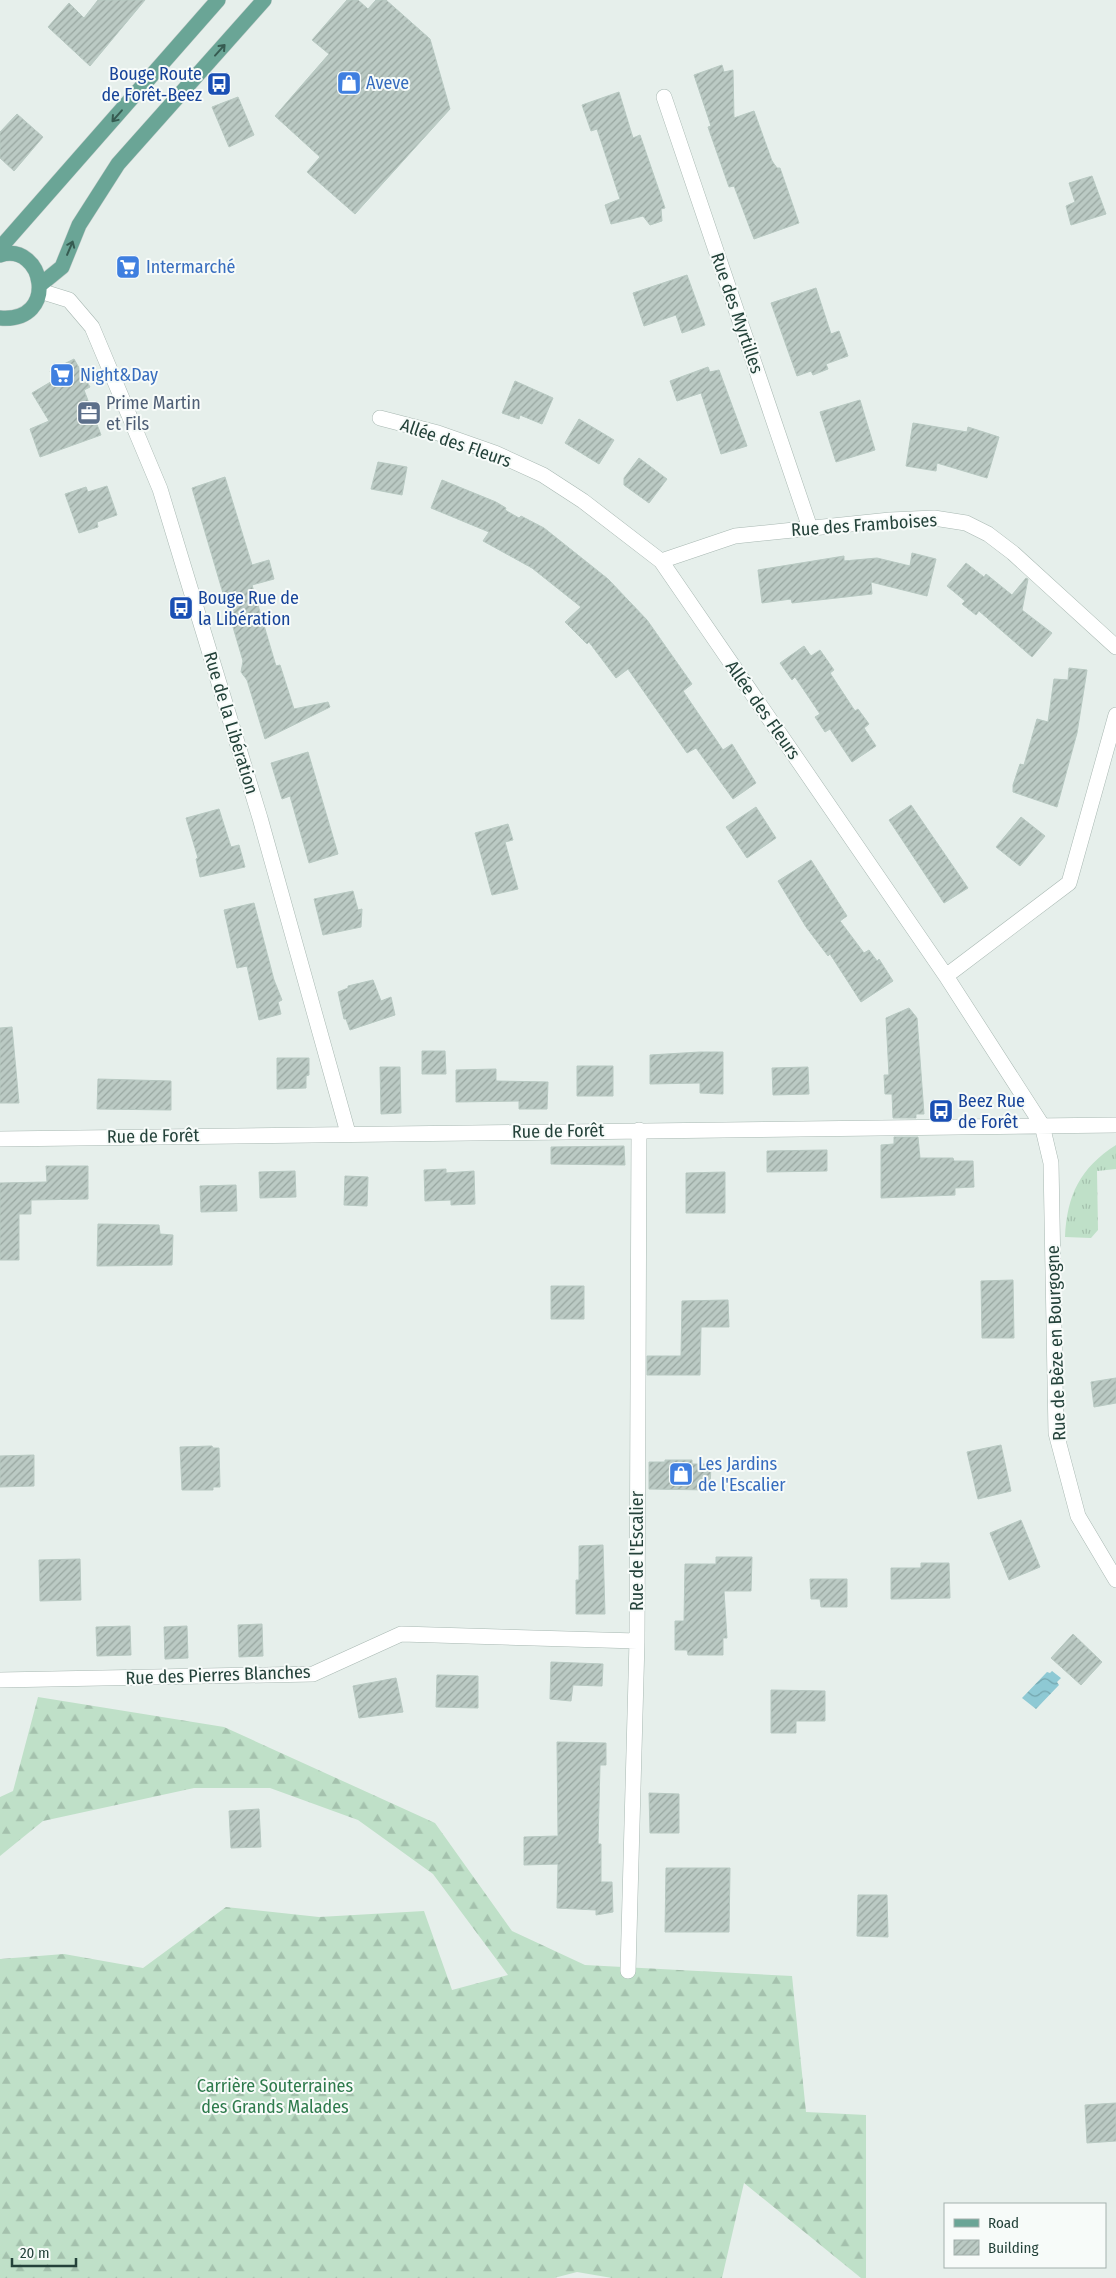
<svg xmlns="http://www.w3.org/2000/svg" width="1116" height="2278" viewBox="0 0 1116 2278" font-family="'Fira Sans Condensed',sans-serif">
  <defs>
    <pattern id="grass-tufts" width="24" height="20" patternUnits="userSpaceOnUse" patternTransform="scale(1.25)"><rect width="24" height="20" fill="#bfe0c8"/><path d="M3 7l-1-3M5 7V3M7 7l1-3M15 17l-1-3M17 17v-4M19 17l1-3" fill="none" stroke="#a4c1ad"/></pattern>
    <pattern id="forest-firs" width="22" height="20" patternUnits="userSpaceOnUse" patternTransform="scale(1.25)"><rect width="22" height="20" fill="#bfe0c8"/><path d="M5 1l3.5 6h-7zM16 11l3.5 6h-7z" fill="#a4c1ad"/></pattern>
    <pattern id="water-waves" width="16" height="10" patternUnits="userSpaceOnUse" patternTransform="scale(1.25)"><rect width="16" height="10" fill="#8ec9d4"/><path d="M0 5q4-4 8 0t8 0" fill="none" stroke="#74a5ad"/></pattern>
    <pattern id="building-hatch" width="6" height="6" patternUnits="userSpaceOnUse" patternTransform="scale(1.25)"><rect width="6" height="6" fill="#bbcac4"/><path d="M-1 1l2-2M0 6l6-6M5 7l2-2" fill="none" stroke="#98a6a0"/></pattern>
  </defs>
  <rect width="100%" height="100%" fill="#e6efeb"/>
  <!-- grass -->
  <path fill="url(#grass-tufts)" d="M 1116,1145 L 1116,1169 L 1097,1171 L 1098,1230 L 1091,1238 L 1065,1237 C 1067,1195 1080,1168 1116,1145 Z"/>
  <!-- forest -->
  <path fill="url(#forest-firs)" d="M 38,1697 L 224,1727 L 435,1823 L 512,1931 L 585,1965 L 792,1976 L 806,2112 L 866,2115 L 866,2278 L 861,2278 L 744,2183 L 722,2278 L 612,2278 L 577,2272 L 554,2278 L 0,2278 L 0,1959 L 64,1954 L 143,1968 L 226,1907 L 319,1917 L 424,1911 L 452,1990 L 508,1975 L 433,1874 L 358,1820 L 270,1788 L 194,1788 L 43,1821 L 0,1856 L 0,1797 L 13,1791 Z"/>
  <!-- water -->
  <path fill="url(#water-waves)" d="M 1052,1671 L 1061,1678 L 1057,1682 L 1059,1685 L 1036,1709 L 1022,1698 L 1047,1672 L 1050,1673 Z"/>
  <!-- building -->
  <path fill="url(#building-hatch)" stroke="#b8c9c2" d="M 98,0 L 145,0 L 90,66 L 48,27 L 69,3 L 84,18 Z
    M 347,0 L 358,0 L 368,9 L 376,0 L 386,0 L 430,39 L 450,109 L 355,214 L 307,172 L 320,157 L 275,116 L 329,54 L 312,40 Z
    M 722,65 L 724,72 L 733,70 L 734,118 L 754,111 L 772,161 L 777,168 L 780,168 L 799,223 L 754,239 L 734,186 L 729,187 L 708,127 L 711,126 L 694,75 Z
    M 619,92 L 633,138 L 640,135 L 665,208 L 661,209 L 662,221 L 650,225 L 643,216 L 611,224 L 605,205 L 620,199 L 597,129 L 591,131 L 582,105 Z
    M 238,97 L 254,135 L 229,147 L 212,107 Z
    M 17,114 L 43,137 L 14,171 L 0,158 L 0,132 Z
    M 1092,176 L 1106,214 L 1071,225 L 1066,206 L 1075,202 L 1069,183 Z
    M 687,275 L 705,325 L 682,333 L 676,315 L 644,326 L 633,293 Z
    M 816,288 L 831,334 L 839,331 L 848,356 L 826,364 L 828,369 L 813,375 L 811,371 L 797,376 L 771,303 Z
    M 74,359 L 90,387 L 84,390 L 101,435 L 40,457 L 30,429 L 49,421 L 32,393 L 54,380 L 50,371 Z
    M 708,367 L 710,372 L 719,370 L 747,446 L 721,454 L 701,393 L 677,401 L 670,381 Z
    M 515,381 L 553,398 L 542,424 L 520,415 L 519,419 L 502,413 Z
    M 860,400 L 875,450 L 836,462 L 820,412 Z
    M 579,419 L 614,440 L 599,464 L 565,443 Z
    M 913,423 L 967,432 L 968,427 L 999,437 L 987,478 L 937,463 L 936,471 L 906,466 Z
    M 639,458 L 667,479 L 649,503 L 624,485 L 624,478 Z
    M 378,462 L 407,467 L 402,495 L 371,489 Z
    M 225,477 L 252,565 L 269,560 L 274,579 L 252,585 L 276,666 L 280,665 L 294,709 L 328,702 L 330,707 L 265,739 L 247,680 L 241,672 L 243,661 L 192,488 Z
    M 442,480 L 496,502 L 506,508 L 505,510 L 519,518 L 521,516 L 544,528 L 608,579 L 647,620 L 692,684 L 683,691 L 723,750 L 732,744 L 756,783 L 733,799 L 696,748 L 687,753 L 628,669 L 616,678 L 589,642 L 587,644 L 565,622 L 581,607 L 532,568 L 483,541 L 489,532 L 431,508 Z
    M 107,486 L 117,515 L 97,522 L 98,527 L 79,533 L 65,494 L 86,487 L 88,492 Z
    M 912,553 L 936,559 L 927,596 L 871,582 L 872,594 L 792,603 L 791,599 L 762,603 L 758,570 L 844,556 L 844,561 L 877,558 L 910,566 Z
    M 966,563 L 984,577 L 986,574 L 1012,595 L 1026,578 L 1028,579 L 1022,610 L 1052,633 L 1032,657 L 979,611 L 976,615 L 962,604 L 965,601 L 947,586 Z
    M 804,646 L 811,656 L 820,650 L 834,670 L 830,673 L 855,711 L 858,709 L 869,724 L 864,728 L 876,746 L 852,762 L 830,729 L 825,732 L 815,717 L 820,714 L 795,677 L 792,680 L 780,663 Z
    M 1069,668 L 1087,670 L 1077,733 L 1057,807 L 1013,792 L 1013,785 L 1020,764 L 1024,765 L 1037,719 L 1048,722 L 1054,679 L 1068,680 Z
    M 308,752 L 338,854 L 309,863 L 290,796 L 282,799 L 271,763 Z
    M 911,805 L 968,888 L 944,903 L 889,820 Z
    M 756,807 L 776,838 L 747,858 L 726,827 Z
    M 219,809 L 231,847 L 239,845 L 245,867 L 200,877 L 196,859 L 198,858 L 186,818 Z
    M 1021,817 L 1045,836 L 1020,866 L 996,847 Z
    M 508,824 L 513,840 L 505,842 L 518,889 L 492,895 L 475,833 Z
    M 811,860 L 847,916 L 840,921 L 864,953 L 869,950 L 877,961 L 879,959 L 893,981 L 861,1002 L 830,954 L 828,956 L 806,927 L 778,881 Z
    M 353,891 L 358,910 L 362,909 L 361,927 L 323,935 L 314,899 Z
    M 254,903 L 274,980 L 282,1000 L 278,1002 L 281,1014 L 259,1020 L 247,966 L 237,968 L 224,910 Z
    M 373,980 L 381,1001 L 391,997 L 395,1015 L 350,1030 L 346,1019 L 344,1019 L 338,992 L 348,988 L 348,986 Z
    M 909,1008 L 917,1018 L 924,1114 L 916,1114 L 916,1118 L 893,1118 L 892,1094 L 885,1094 L 884,1075 L 889,1075 L 886,1018 Z
    M 12,1027 L 19,1103 L 0,1103 L 0,1028 Z
    M 422,1051 L 445,1051 L 446,1074 L 422,1074 Z
    M 700,1052 L 723,1052 L 723,1094 L 700,1093 L 700,1083 L 650,1084 L 650,1055 Z
    M 277,1058 L 309,1058 L 309,1075 L 306,1076 L 306,1088 L 277,1089 Z
    M 577,1066 L 613,1066 L 613,1096 L 577,1096 Z
    M 380,1067 L 400,1067 L 401,1113 L 381,1114 Z
    M 808,1067 L 809,1094 L 773,1095 L 772,1068 Z
    M 496,1069 L 496,1081 L 548,1082 L 547,1109 L 519,1109 L 519,1101 L 456,1102 L 456,1070 Z
    M 98,1079 L 171,1081 L 171,1110 L 97,1109 Z
    M 894,1137 L 918,1137 L 920,1158 L 953,1158 L 954,1161 L 973,1161 L 974,1187 L 955,1188 L 955,1195 L 881,1198 L 881,1145 L 894,1144 Z
    M 624,1146 L 625,1165 L 551,1164 L 551,1147 Z
    M 827,1150 L 827,1171 L 767,1172 L 767,1151 Z
    M 46,1166 L 88,1166 L 88,1199 L 31,1200 L 31,1214 L 19,1214 L 19,1260 L 0,1260 L 0,1183 L 47,1182 Z
    M 446,1169 L 446,1173 L 474,1171 L 475,1204 L 451,1205 L 451,1200 L 425,1201 L 424,1170 Z
    M 295,1171 L 296,1197 L 260,1198 L 259,1172 Z
    M 725,1172 L 725,1213 L 686,1213 L 686,1173 Z
    M 345,1176 L 368,1177 L 367,1206 L 344,1205 Z
    M 236,1185 L 237,1211 L 201,1212 L 200,1186 Z
    M 98,1224 L 159,1225 L 160,1234 L 173,1235 L 172,1265 L 97,1266 Z
    M 1013,1280 L 1014,1338 L 982,1338 L 981,1281 Z
    M 551,1286 L 584,1286 L 584,1319 L 551,1319 Z
    M 728,1300 L 729,1327 L 701,1327 L 700,1375 L 647,1375 L 647,1356 L 681,1356 L 682,1301 Z
    M 1116,1378 L 1116,1403 L 1094,1407 L 1091,1382 Z
    M 1001,1445 L 1011,1491 L 978,1499 L 967,1452 Z
    M 212,1446 L 213,1448 L 219,1448 L 220,1487 L 213,1487 L 213,1490 L 182,1490 L 180,1447 Z
    M 34,1455 L 34,1486 L 0,1487 L 0,1456 Z
    M 665,1460 L 692,1460 L 692,1464 L 711,1464 L 710,1490 L 649,1489 L 649,1462 L 665,1462 Z
    M 1021,1520 L 1040,1567 L 1009,1580 L 990,1533 Z
    M 603,1545 L 605,1614 L 576,1614 L 576,1580 L 579,1580 L 579,1546 Z
    M 716,1557 L 752,1557 L 751,1591 L 724,1591 L 727,1638 L 723,1638 L 723,1655 L 688,1655 L 687,1650 L 675,1650 L 675,1621 L 684,1621 L 685,1564 L 716,1564 Z
    M 80,1559 L 81,1600 L 40,1601 L 39,1560 Z
    M 921,1563 L 949,1563 L 950,1598 L 891,1599 L 891,1568 L 921,1568 Z
    M 810,1579 L 847,1579 L 847,1607 L 821,1607 L 820,1599 L 811,1599 Z
    M 262,1624 L 263,1656 L 239,1657 L 238,1625 Z
    M 130,1626 L 131,1655 L 97,1656 L 96,1627 Z
    M 187,1626 L 188,1658 L 165,1659 L 164,1627 Z
    M 1073,1634 L 1102,1662 L 1081,1685 L 1051,1658 Z
    M 551,1662 L 603,1664 L 602,1686 L 573,1685 L 571,1701 L 550,1699 Z
    M 437,1675 L 478,1676 L 478,1708 L 436,1707 Z
    M 396,1678 L 403,1712 L 359,1718 L 353,1686 Z
    M 771,1690 L 825,1691 L 825,1721 L 796,1721 L 796,1733 L 771,1733 Z
    M 557,1742 L 606,1743 L 606,1765 L 600,1765 L 598,1844 L 601,1844 L 601,1882 L 612,1882 L 613,1912 L 596,1915 L 596,1910 L 557,1908 L 558,1864 L 524,1865 L 524,1837 L 558,1836 Z
    M 649,1793 L 679,1794 L 679,1833 L 650,1833 Z
    M 259,1809 L 261,1847 L 231,1848 L 229,1811 Z
    M 666,1868 L 730,1868 L 729,1932 L 665,1932 Z
    M 858,1895 L 887,1895 L 888,1937 L 857,1936 Z
    M 1116,2103 L 1116,2141 L 1087,2143 L 1085,2105 Z"/>
  <g fill="none" stroke-linecap="round" stroke-linejoin="round">
    <defs>
      <path id="minor" d="M 664,97 L 810,528
        M 40,291 L 69,300 L 92,327 L 160,489 L 260,818 L 348,1133
        M 380,418 L 438,433 L 495,453 L 543,475 L 583,501 L 661,561 L 946,976 L 1042,1125 L 1051,1163 L 1056,1433 L 1078,1516 L 1116,1580
        M 661,561 L 735,536 L 890,520 L 934,518 L 966,523 L 988,534 L 1013,553 L 1116,647
        M 946,976 L 1069,883 L 1116,715
        M 0,1139 L 1116,1125
        M 0,1680 L 313,1674 L 401,1634 L 637,1641
        M 628,1971 L 637,1641 L 639,1130"/>
      <path id="primary" d="M 0,248 L 218,0
        M 0,255 C 44,241 60,323 0,318
        M 40,285 L 62,267 L 79,225 L 118,164 L 264,0"/>
    </defs>
    <!-- minor casing -->
    <use href="#minor" stroke="#a8b8b2" stroke-width="16"/>
    <!-- primary casing -->
    <use href="#primary" stroke="#c2cac8" stroke-width="16"/>
    <!-- minor -->
    <use href="#minor" stroke="#fff" stroke-width="15"/>
    <!-- primary -->
    <use href="#primary" stroke="#6aa596" stroke-width="15"/>
  </g>
  <!-- one-way arrows -->
  <defs><path id="oneway-shaft" d="M-6 0H5M1.5-3L5.5 0L1.5 3" fill="none" stroke-width="1.6" stroke-linecap="round" stroke-linejoin="round" transform="scale(1.25)"/></defs>
  <g stroke="#365b51">
    <use href="#oneway-shaft" transform="translate(220 50) rotate(-48)"/>
    <use href="#oneway-shaft" transform="translate(117 116) rotate(131)"/>
    <use href="#oneway-shaft" transform="translate(70 248) rotate(-67)"/>
  </g>
  <!-- icons -->
  <defs>
    <symbol id="shop-square" viewBox="-11 -11 22 22"><rect x="-9" y="-9" width="18" height="18" rx="4" fill="#3f7fe0" stroke="#f7fbf9"/><path d="M-5-2.5h2.3a2.7 3.5 0 0 1 5.4 0H5L5.5 6h-11ZM-1.5-2.5h3a1.5 2.3 0 0 0-3 0Z" fill="#fff"/></symbol>
    <symbol id="bus-square" viewBox="-11 -11 22 22"><rect x="-9" y="-9" width="18" height="18" rx="4" fill="#1a4fb4" stroke="#f7fbf9"/><path d="M-5-6H5V4H4V6H2V4H-2V6H-4V4H-5ZM-3.5-4V0h7V-4ZM-3.5 1.2v1.5H-2V1.2ZM2 1.2v1.5H3.5V1.2Z" fill="#fff"/></symbol>
    <symbol id="supermarket-square" viewBox="-11 -11 22 22"><rect x="-9" y="-9" width="18" height="18" rx="4" fill="#3f7fe0" stroke="#f7fbf9"/><path d="M-6-5.5h2.5l.6 2H6L4.5 2H-2.5L-4.4-4H-6ZM-1.5 3.2a1.3 1.3 0 1 0 .1 0ZM3 3.2a1.3 1.3 0 1 0 .1 0Z" fill="#fff"/></symbol>
    <symbol id="office-square" viewBox="-11 -11 22 22"><rect x="-9" y="-9" width="18" height="18" rx="4" fill="#5c6f8a" stroke="#f7fbf9"/><path d="M-6-3h4V-5.5h4V-3h4V5H-6ZM-1-4.5V-3h2v-1.5ZM-6 0V1H6V0Z" fill="#fff"/></symbol>
  </defs>
  <g fill-rule="evenodd">
    <use href="#shop-square" x="335" y="69" width="28" height="28"/>
    <use href="#bus-square" x="205" y="70" width="28" height="28"/>
    <use href="#supermarket-square" x="114" y="253" width="28" height="28"/>
    <use href="#supermarket-square" x="48" y="361" width="28" height="28"/>
    <use href="#office-square" x="75" y="399" width="28" height="28"/>
    <use href="#bus-square" x="167" y="594" width="28" height="28"/>
    <use href="#bus-square" x="927" y="1097" width="28" height="28"/>
    <use href="#shop-square" x="667" y="1460" width="28" height="28"/>
  </g>
  <g text-anchor="middle" dominant-baseline="central" stroke-width="4" stroke-linejoin="round" paint-order="stroke">
    <!-- transit labels -->
    <g font-size="18" fill="#164399" stroke="#f7fbf9" text-anchor="start">
      <text x="202" y="74" text-anchor="end">Bouge Route<tspan x="202" dy="21">de Forêt-Beez</tspan></text>
      <text x="198" y="598">Bouge Rue de<tspan x="198" dy="21">la Libération</tspan></text>
      <text x="958" y="1101">Beez Rue<tspan x="958" dy="21">de Forêt</tspan></text>
    </g>
    <!-- shop labels -->
    <g font-size="18" fill="#366cbe" stroke="#f7fbf9" text-anchor="start">
      <text x="366" y="83">Aveve</text>
      <text x="146" y="267">Intermarché</text>
      <text x="80" y="375">Night&amp;Day</text>
      <text x="698" y="1464">Les Jardins<tspan x="698" dy="21">de l'Escalier</tspan></text>
    </g>
    <!-- street labels -->
    <g font-size="18" fill="#24423a" stroke="#f7fbf9">
      <text transform="translate(737 313) rotate(71)">Rue des Myrtilles</text>
      <text transform="translate(456 443) rotate(19)">Allée des Fleurs</text>
      <text transform="translate(864 525) rotate(-4)">Rue des Framboises</text>
      <text transform="translate(763 710) rotate(55)">Allée des Fleurs</text>
      <text transform="translate(231 723) rotate(73)">Rue de la Libération</text>
      <text transform="translate(558 1131) rotate(-1)">Rue de Forêt</text>
      <text transform="translate(153 1136) rotate(-1)">Rue de Forêt</text>
      <text transform="translate(1056 1343) rotate(-92)">Rue de Bèze en Bourgogne</text>
      <text transform="translate(637 1551) rotate(-90)">Rue de l'Escalier</text>
      <text transform="translate(218 1675) rotate(-2)">Rue des Pierres Blanches</text>
    </g>
    <!-- service labels -->
    <g font-size="18" fill="#4e5e75" stroke="#f7fbf9" text-anchor="start">
      <text x="106" y="403">Prime Martin<tspan x="106" dy="21">et Fils</tspan></text>
    </g>
    <!-- park labels -->
    <g font-size="18" fill="#2d7a4b" stroke="#f7fbf9">
      <text x="275" y="2086">Carrière Souterraines<tspan x="275" dy="21">des Grands Malades</tspan></text>
    </g>
  </g>
  <!-- legend -->
  <rect x="944" y="2203" width="162" height="65" fill="#f7fbf9" stroke="#a3b1ad"/>
  <rect x="954" y="2219" width="25" height="8" fill="#6aa596" stroke="#a3b1ad"/>
  <text x="988" y="2228" font-size="15" fill="#24423a">Road</text>
  <rect x="954" y="2240" width="25" height="15" fill="url(#building-hatch)" stroke="#a3b1ad"/>
  <text x="988" y="2253" font-size="15" fill="#24423a">Building</text>
  <!-- scale -->
  <path d="M12 2258v8h64v-8" fill="none" stroke="#24423a" stroke-width="2.5"/>
  <text x="20" y="2258" font-size="15" fill="#24423a" stroke="#f7fbf9" stroke-width="4" paint-order="stroke">20 m</text>
</svg>
